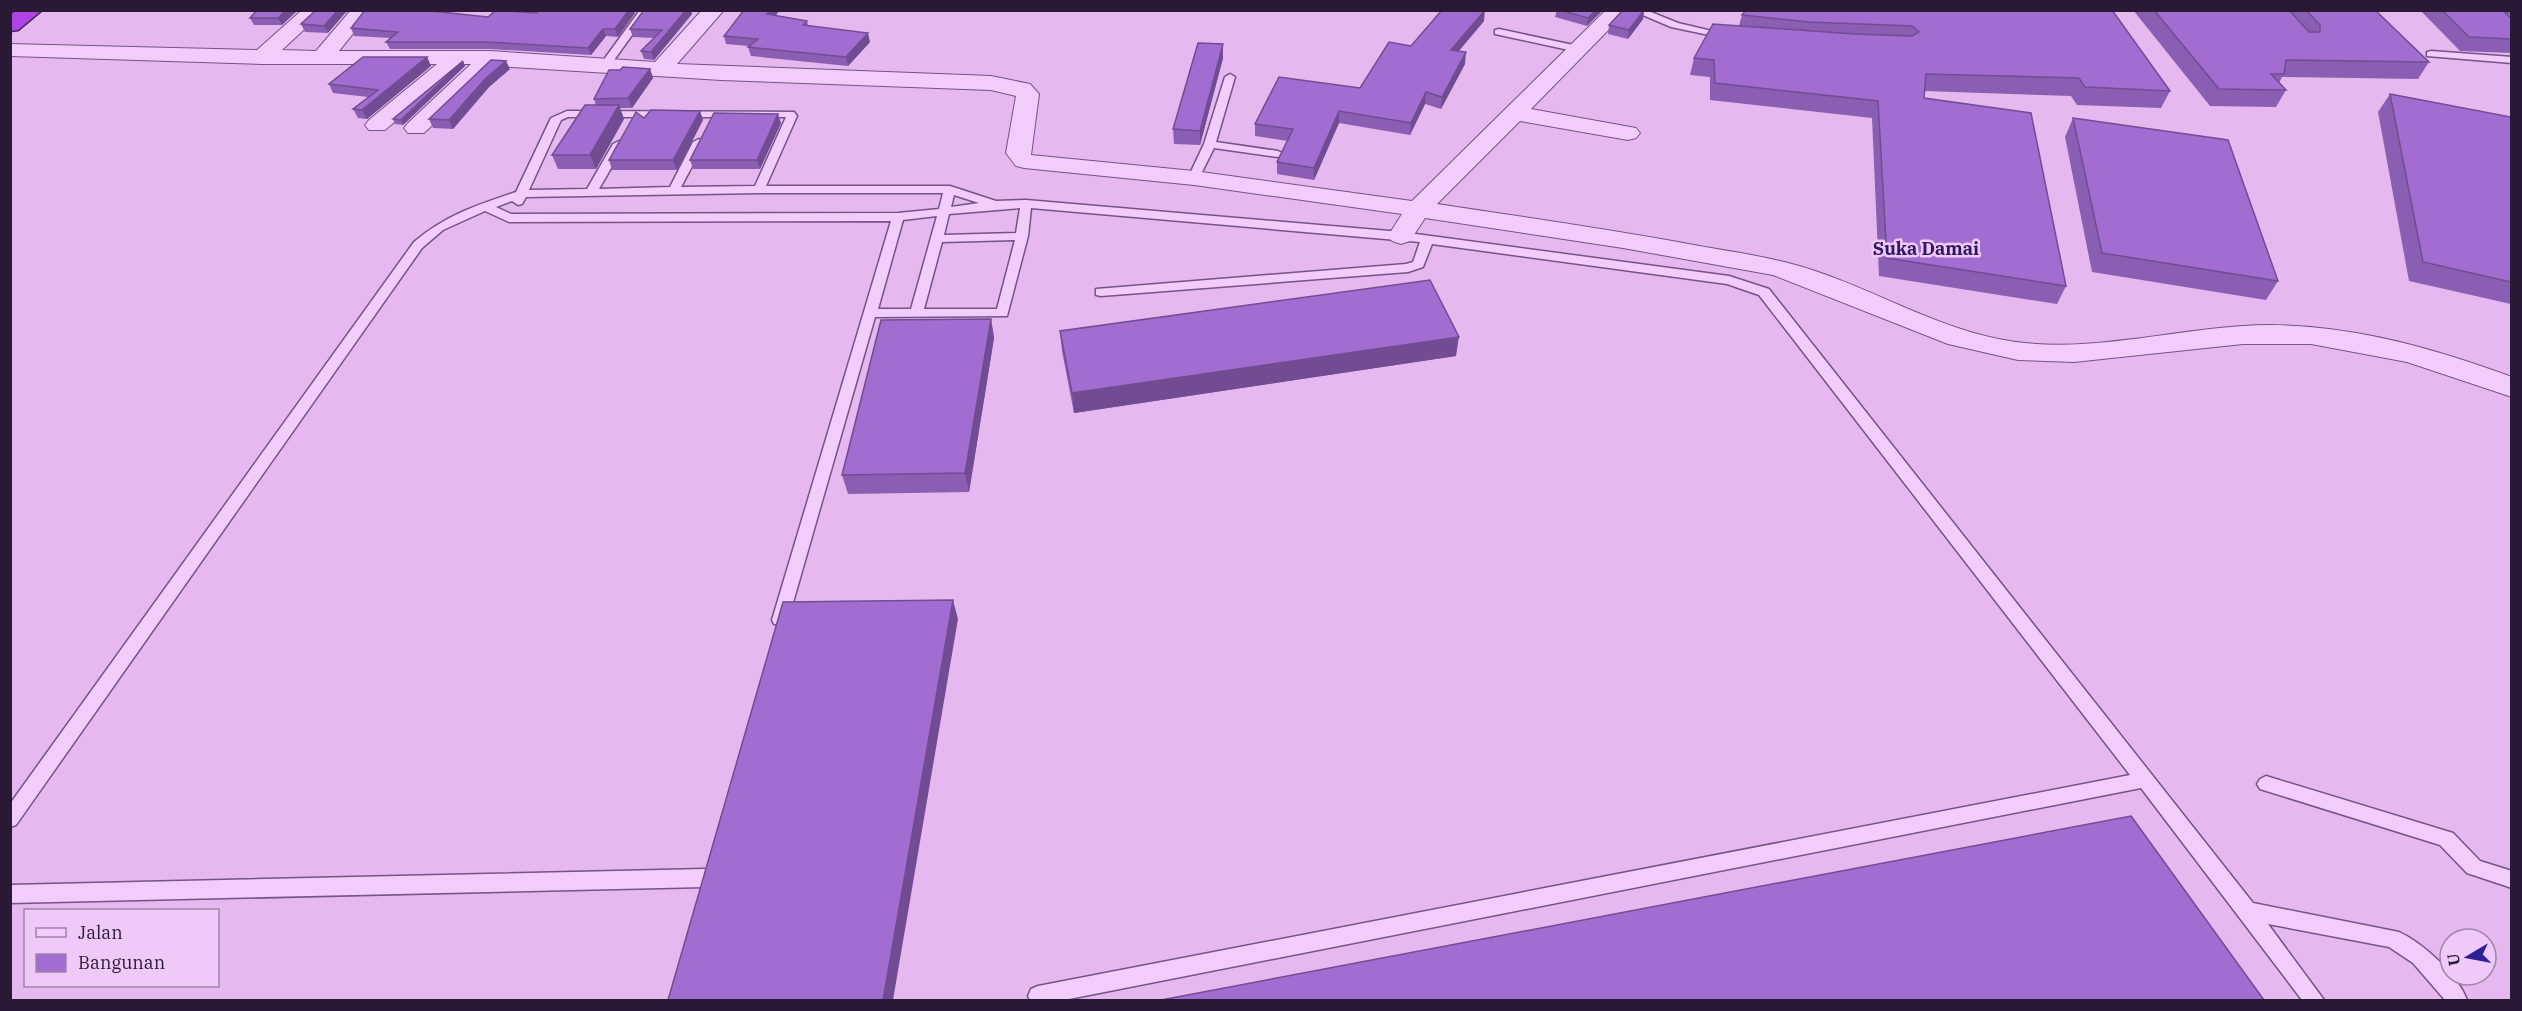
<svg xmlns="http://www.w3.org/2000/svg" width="2522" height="1011" viewBox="0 0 2522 1011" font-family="'IBM Plex Serif',serif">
  <rect width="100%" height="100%" fill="#e5b9f0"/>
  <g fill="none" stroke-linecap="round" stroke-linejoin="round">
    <defs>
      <path id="lane" d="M 640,10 L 650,10 L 609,67 L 601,67 L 600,65 Z
        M 1631,10 L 1646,10 L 1678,23 L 1733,36 L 1728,39 L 1671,27 Z
        M 1499,29 L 1578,46 L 1583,49 L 1578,52 L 1495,34 L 1495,30 Z
        M 2431,51 L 2512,57 L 2512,63 L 2427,56 L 2427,52 Z
        M 1230,74 L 1235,77 L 1216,142 L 1278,151 L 1284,154 L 1278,157 L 1214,148 L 1198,180 L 1190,180 L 1188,178 L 1204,144 L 1225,77 Z
        M 567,111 L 794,112 L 797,116 L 766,186 L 950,186 L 996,201 L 1026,200 L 1401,232 L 1729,276 L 1769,289 L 2253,903 L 2399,932 C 2423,943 2458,975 2467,1000 L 2445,1000 L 2413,963 L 2389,947 L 2268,924 L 2324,1000 L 2302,1000 L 2141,788 L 1064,1000 L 1030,1000 L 1028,996 L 1031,989 L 1038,986 L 2130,775 L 1759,295 L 1727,284 L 1432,244 L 1423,267 L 1408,272 L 1101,296 L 1096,295 L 1096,289 L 1406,264 L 1413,262 L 1420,242 L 1031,208 L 1028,236 L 1007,316 L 875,317 L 788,620 L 786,624 L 774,624 L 772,620 L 891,221 L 509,222 L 485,211 L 443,230 L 422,248 L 16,825 L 10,827 L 10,804 L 414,242 C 446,215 477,205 516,192 L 551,118 ZM 568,117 L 786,117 L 755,186 L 681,187 L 705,142 L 699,139 L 693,142 L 670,187 L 599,189 L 625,144 L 619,141 L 613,144 L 587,189 L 529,190 L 561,120 ZM 759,193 L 943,193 L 939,209 L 898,213 L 511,214 L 496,207 L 512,201 L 518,205 L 522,204 L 526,197 ZM 954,195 L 979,203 L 951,207 ZM 1020,208 L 1016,233 L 944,235 L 949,214 ZM 937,216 L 911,309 L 878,309 L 903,220 ZM 1015,240 L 997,309 L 924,309 L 942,242 Z
        M 2266,776 L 2453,833 L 2480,861 L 2512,871 L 2512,888 L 2467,873 L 2440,845 L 2260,789 L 2257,784 L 2260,779 Z
        M 704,869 L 711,872 L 713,878 L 711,884 L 704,887 L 10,903 L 10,885 Z"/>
      <path id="street" d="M 302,10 L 325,10 L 282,50 L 316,51 L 351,10 L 372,10 L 339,51 L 490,51 L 655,62 L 702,10 L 724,10 L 677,64 L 991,76 L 1030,84 L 1039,94 L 1031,155 L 1194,171 L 1412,201 L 1606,10 L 1628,10 L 1531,109 L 1636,128 L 1640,133 L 1636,138 L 1628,140 L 1520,121 L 1437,204 C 1523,217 1608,229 1694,245 C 1726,251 1759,255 1792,264 C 1868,284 1936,331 2016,342 C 2091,352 2167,331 2242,326 C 2334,320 2425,345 2512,377 L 2512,397 L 2407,362 L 2311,344 L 2243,344 L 2074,362 L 2018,360 L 1948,344 L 1773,275 L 1623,248 L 1425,218 L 1410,241 L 1401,244 L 1392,241 L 1388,236 L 1402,214 L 1194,185 L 1024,168 L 1016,166 L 1006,153 L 1016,96 L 991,90 L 721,80 L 494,66 L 424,133 L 408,133 L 404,128 L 408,123 L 471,64 L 463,64 L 385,130 L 369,130 L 365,125 L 369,120 L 437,64 L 262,64 L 10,56 L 10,44 L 257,50 Z"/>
      <path id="highway" d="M 17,10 L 42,10 L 18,30 L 10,31 L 10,15 Z"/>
    </defs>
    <!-- lane casing -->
    <use href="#lane" stroke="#745386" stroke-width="3"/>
    <!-- street casing -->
    <use href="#street" stroke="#745386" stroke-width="2"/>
    <!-- highway casing -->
    <use href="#highway" stroke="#412953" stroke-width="3"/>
    <!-- lane -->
    <use href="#lane" fill="#f2ccfa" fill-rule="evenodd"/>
    <!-- street -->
    <use href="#street" fill="#f2ccfa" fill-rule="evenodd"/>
    <!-- highway -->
    <use href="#highway" fill="#b143e6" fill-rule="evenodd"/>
  </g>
  <!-- wall -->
  <path fill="#8a5eb3" d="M 257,10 L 298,10 L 282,25 L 254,25 L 250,18 Z
    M 316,10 L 328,33 L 305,32 L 301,24 Z
    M 1557,10 L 1603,10 L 1587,26 L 1555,17 Z
    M 1644,10 L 1643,19 L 1628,39 L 1608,34 L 1609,25 Z
    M 2112,10 L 2170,91 L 2161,108 L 2077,105 L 2071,96 L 1924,91 L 1924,98 L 2066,286 L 2057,304 L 1879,276 L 1872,118 L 1710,100 L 1710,77 L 1690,75 L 1694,58 L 1739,26 L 1742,15 Z
    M 2133,10 L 2375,10 L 2429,62 L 2418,79 L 2282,77 L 2279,83 L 2286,90 L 2276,107 L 2210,106 Z
    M 2420,10 L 2511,10 L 2511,13 L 2509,16 L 2511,18 L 2511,53 L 2460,51 Z
    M 537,13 L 635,13 L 618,37 L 606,36 L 591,55 L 490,49 L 390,49 L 386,42 L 390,38 L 354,36 L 351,28 Z
    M 692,14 L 654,60 L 644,59 L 641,51 L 654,38 L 633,37 L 630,29 Z
    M 775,16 L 807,21 L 808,25 L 870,42 L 848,66 L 751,56 L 748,47 L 749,46 L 726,44 L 724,36 Z
    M 1484,21 L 1459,51 L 1465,64 L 1441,109 L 1425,104 L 1410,135 L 1339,123 L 1314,180 L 1277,174 L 1277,162 L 1288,141 L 1255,136 L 1255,124 L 1360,88 L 1411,46 Z
    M 1223,44 L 1223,58 L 1200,145 L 1174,144 L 1173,129 Z
    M 427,57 L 431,66 L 367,119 L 358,118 L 353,109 L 368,97 L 333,93 L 329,84 Z
    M 463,61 L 465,66 L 403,125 L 395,124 L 393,119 Z
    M 510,69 L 489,87 L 453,129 L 433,128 L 429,119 Z
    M 650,69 L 653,78 L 632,108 L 620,108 L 624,119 L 596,169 L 558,169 L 552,155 L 596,105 L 594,99 Z
    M 2390,94 L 2511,117 L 2511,304 L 2409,281 L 2378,112 Z
    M 700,111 L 703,120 L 677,170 L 612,170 L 609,160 L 644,118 Z
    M 2073,118 L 2278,281 L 2266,300 L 2092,272 L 2065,137 Z
    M 781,123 L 760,169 L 693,169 L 690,160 Z
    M 991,319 L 994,338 L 969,492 L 848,494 L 842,475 Z
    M 1060,331 L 1456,356 L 1074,413 L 1062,351 Z"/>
  <!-- shaded-wall -->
  <path fill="#714c92" d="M 286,10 L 298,10 L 282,25 L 278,18 Z
    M 338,10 L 348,10 L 328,33 L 324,26 Z
    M 629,10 L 634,10 L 635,13 L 618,37 L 615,29 Z
    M 686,10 L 691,10 L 692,14 L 654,60 L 651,52 Z
    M 770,10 L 780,10 L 770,23 L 767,14 Z
    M 1485,10 L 1484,21 L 1450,61 L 1451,50 Z
    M 1596,10 L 1603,10 L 1587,26 L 1588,18 Z
    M 1644,10 L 1643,19 L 1628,39 L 1629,30 Z
    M 603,29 L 606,36 L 591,55 L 588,48 Z
    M 868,33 L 870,42 L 848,66 L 846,57 Z
    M 1223,44 L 1223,58 L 1200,145 L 1200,131 Z
    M 1466,52 L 1465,64 L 1441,109 L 1442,97 Z
    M 427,57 L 431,66 L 367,119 L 362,110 Z
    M 463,61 L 465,66 L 403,125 L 401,120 L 404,116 Z
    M 506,61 L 510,69 L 489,87 L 453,129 L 449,120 L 485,79 Z
    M 650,69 L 653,78 L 632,108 L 628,98 Z
    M 1426,92 L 1425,104 L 1410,135 L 1411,123 Z
    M 619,105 L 624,119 L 596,169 L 590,155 Z
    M 700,111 L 703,120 L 677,170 L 673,160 Z
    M 1339,111 L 1339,123 L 1314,180 L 1314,168 Z
    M 778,114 L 781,123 L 760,169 L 757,160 Z
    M 991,319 L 994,338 L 969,492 L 965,473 Z
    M 1459,337 L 1456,356 L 1074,413 L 1072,393 Z
    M 953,600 L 958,619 L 893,1000 L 883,1000 Z"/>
  <!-- building -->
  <path fill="#a16dd0" stroke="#714c92" stroke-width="1.5" d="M 257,10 L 286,10 L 278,18 L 250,18 Z
    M 316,10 L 338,10 L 324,26 L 301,24 Z
    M 365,10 L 422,10 L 488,17 L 496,10 L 537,13 L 540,10 L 629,10 L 615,29 L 603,29 L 588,48 L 487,42 L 386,42 L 398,32 L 351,28 Z
    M 644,10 L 686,10 L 651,52 L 641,51 L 662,30 L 630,29 Z
    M 744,10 L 770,10 L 767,14 L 807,21 L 803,25 L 868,33 L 846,57 L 748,47 L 758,39 L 724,36 Z
    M 1442,10 L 1485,10 L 1451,50 L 1466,52 L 1442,97 L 1426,92 L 1411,123 L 1339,111 L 1314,168 L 1277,162 L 1293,129 L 1255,124 L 1279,77 L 1360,88 L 1389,42 L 1411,46 Z
    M 1560,10 L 1596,10 L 1588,18 Z
    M 1623,10 L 1644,10 L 1629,30 L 1609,25 Z
    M 1746,10 L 2112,10 L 2170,91 L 2085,87 L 2079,78 L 1926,74 L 1924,98 L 2031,113 L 2066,286 L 1887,258 L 1878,101 L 1715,83 L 1714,60 L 1694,58 L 1713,24 L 1854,34 L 1912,36 L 1919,32 L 1912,26 L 1808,22 L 1742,15 Z
    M 2154,10 L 2289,10 L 2309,32 L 2320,32 L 2320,25 L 2306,10 L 2375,10 L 2429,62 L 2286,60 L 2284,74 L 2271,74 L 2286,90 L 2219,89 Z
    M 2442,10 L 2502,10 L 2511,18 L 2511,39 L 2469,37 Z
    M 1198,43 L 1223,44 L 1200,131 L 1173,129 Z
    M 363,57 L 427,57 L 362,110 L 353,109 L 378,90 L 329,84 Z
    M 491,60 L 506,61 L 485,79 L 449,120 L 429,119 Z
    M 463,61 L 401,120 L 393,119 Z
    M 623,67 L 650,69 L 628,98 L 594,99 L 609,70 L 620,70 Z
    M 2390,94 L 2511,117 L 2511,282 L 2423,262 Z
    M 585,105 L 619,105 L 590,155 L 552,155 Z
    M 651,110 L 700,111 L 673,160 L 609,160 L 636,112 L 644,118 Z
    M 714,113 L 778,114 L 757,160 L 690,160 Z
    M 2073,118 L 2228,140 L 2278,281 L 2102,253 Z
    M 1430,280 L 1459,337 L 1072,393 L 1060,331 Z
    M 991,319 L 965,473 L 842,475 L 881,320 Z
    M 953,600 L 883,1000 L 668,1000 L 783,602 Z
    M 2131,816 L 2264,1000 L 1161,1000 Z"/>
  <g text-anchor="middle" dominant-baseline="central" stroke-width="5" stroke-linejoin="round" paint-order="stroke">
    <!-- quarter labels -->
    <g font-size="18" font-weight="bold" fill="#2f1763" stroke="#efc9f7">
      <text x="1926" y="248">Suka Damai</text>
    </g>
  </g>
  <!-- border -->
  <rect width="2522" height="1011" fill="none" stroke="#2a1934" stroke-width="24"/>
  <!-- legend -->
  <rect x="24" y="909" width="195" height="78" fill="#efc9f7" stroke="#a083a9" stroke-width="1.5"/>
  <rect x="36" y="928" width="30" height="9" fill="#f2ccfa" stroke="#a083a9" stroke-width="1.5"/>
  <text x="78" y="939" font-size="18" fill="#2a1934">Jalan</text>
  <rect x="36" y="954" width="30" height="18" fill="#a16dd0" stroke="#a083a9" stroke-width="1.5"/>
  <text x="78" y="969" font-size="18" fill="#2a1934">Bangunan</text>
  <!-- north arrow -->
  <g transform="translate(2468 957) rotate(260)"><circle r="28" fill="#efc9f7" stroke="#a083a9" stroke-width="1.5"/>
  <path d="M0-4.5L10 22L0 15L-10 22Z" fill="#2d2198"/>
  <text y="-9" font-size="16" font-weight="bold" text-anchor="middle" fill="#2a1934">U</text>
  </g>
</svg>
